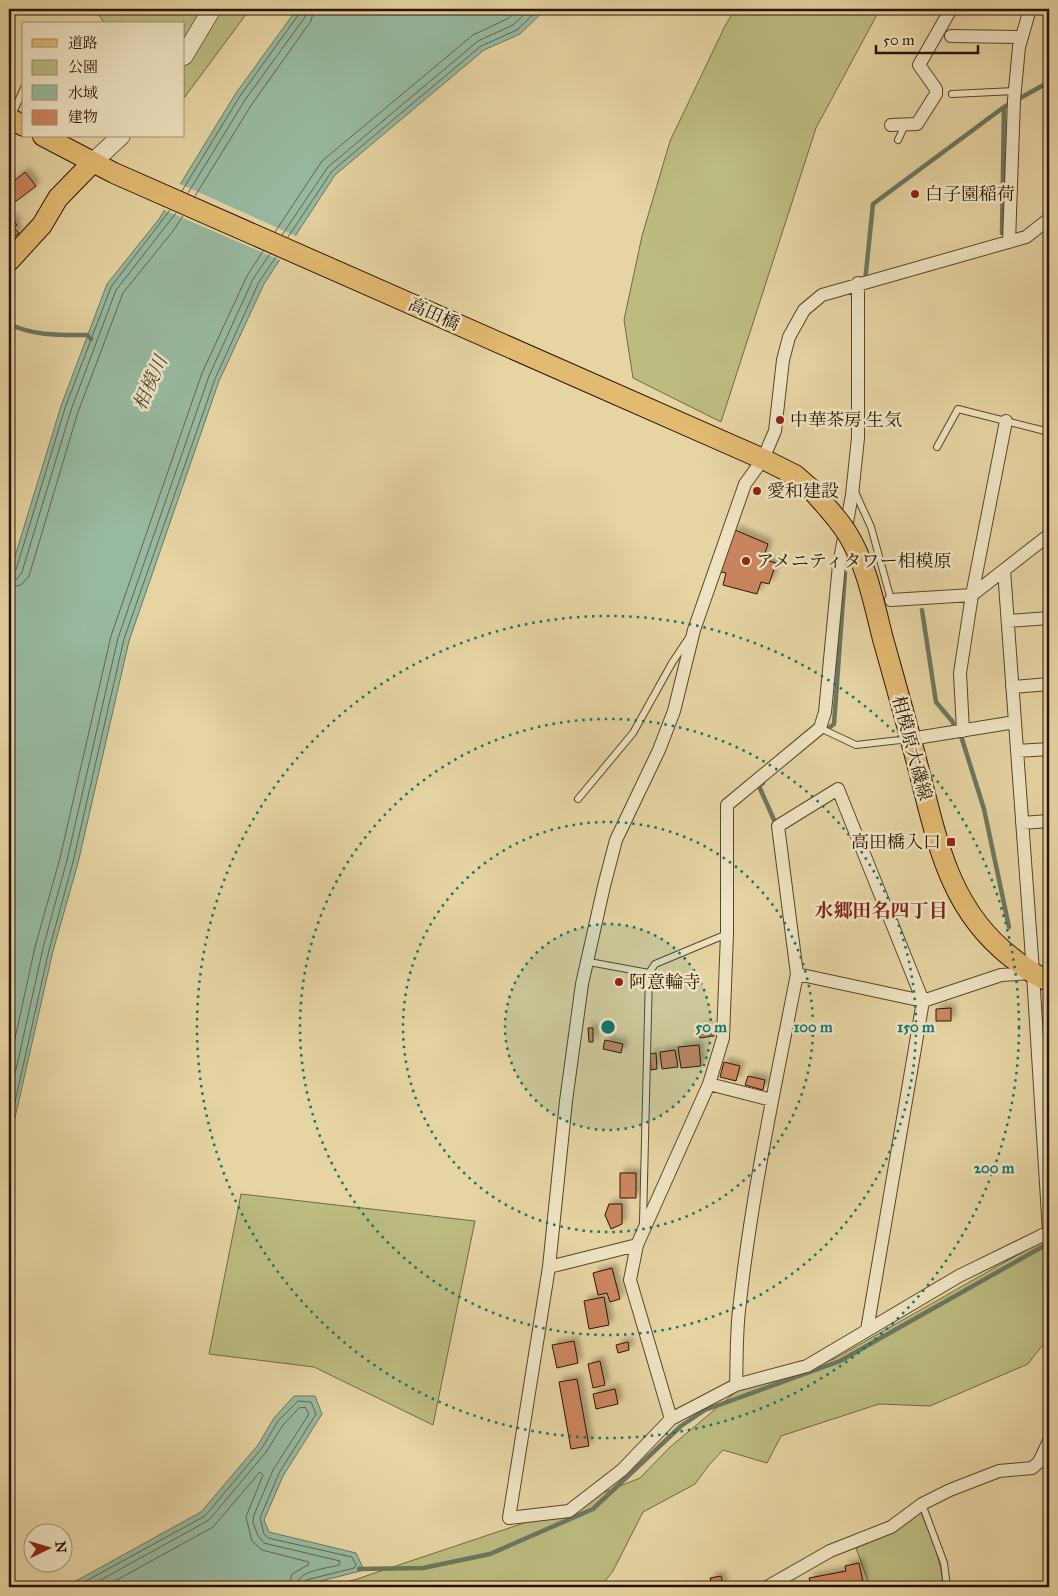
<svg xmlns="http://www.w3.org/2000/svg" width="1058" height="1596" viewBox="0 0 1058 1596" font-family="'IM FELL Great Primer','Noto Serif JP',serif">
  <defs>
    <filter id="shadow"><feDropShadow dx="4.5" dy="-4.5" stdDeviation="2.5" flood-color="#0004"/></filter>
  </defs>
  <rect width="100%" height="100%" fill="#e6d4a2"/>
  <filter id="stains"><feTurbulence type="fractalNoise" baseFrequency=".004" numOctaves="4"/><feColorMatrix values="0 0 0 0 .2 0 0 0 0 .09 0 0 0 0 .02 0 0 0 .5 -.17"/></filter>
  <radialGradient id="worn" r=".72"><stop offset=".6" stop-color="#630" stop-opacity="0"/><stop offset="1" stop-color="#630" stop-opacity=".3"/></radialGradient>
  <!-- green -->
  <path fill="#bcbb80" stroke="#736840" d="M 97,9 L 250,9 L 184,98 L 184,24 L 105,24 L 96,11 Z
    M 735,9 L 880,9 L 816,128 L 721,422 L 633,378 L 624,320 L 642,236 L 670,141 L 725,26 Z
    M 241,1194 L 475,1221 L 433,1425 L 314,1367 L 209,1354 Z
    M 1049,1237 L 1049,1337 L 1028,1364 L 930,1406 L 879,1404 L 781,1436 L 767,1463 L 723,1450 L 709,1465 L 695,1484 L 643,1512 L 613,1571 L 600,1587 L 321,1587 L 354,1580 L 545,1516 L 640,1478 L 669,1448 L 738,1390 L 773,1382 L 834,1359 Z
    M 921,1512 C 931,1536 942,1561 943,1587 L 870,1587 L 856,1548 L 896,1530 Z"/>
  <!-- water -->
  <path fill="#97b9a0" stroke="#6b7760" d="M 297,9 L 546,9 L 520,34 L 484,50 L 335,175 L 264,284 L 219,381 L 129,641 L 78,863 L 53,951 L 9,1144 L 9,576 L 61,406 L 107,284 L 159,219 L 236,93 Z
    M 294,1396 L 315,1396 L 322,1414 L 283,1476 L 264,1520 L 269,1532 L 356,1553 L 364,1570 L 298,1587 L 65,1587 L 201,1512 L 258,1445 L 274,1418 Z"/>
  <!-- pier -->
  <path fill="#e6d4a2" d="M 178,183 L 298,237 L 282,261 L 162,209 Z"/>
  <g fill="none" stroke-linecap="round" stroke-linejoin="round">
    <!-- shore -->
    <path stroke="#606650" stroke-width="1" d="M 182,191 L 240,96 L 299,14 L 300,9
      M 188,193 L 245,100 L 305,17 L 307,9
      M 195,196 L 252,104 L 311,21 L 314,9
      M 275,232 L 322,161 L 473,35 L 509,18 L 519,9
      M 282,235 L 328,167 L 478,41 L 513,25 L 530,9
      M 288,237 L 332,171 L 481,46 L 517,30 L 539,9
      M 9,574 L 16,570 L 65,408 L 111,287 L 170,210
      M 9,581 L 17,579 L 22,572 L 71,410 L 116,290 L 176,213
      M 9,588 L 21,585 L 29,576 L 78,412 L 123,293 L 173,231 L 183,216
      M 9,1066 L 35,947 L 60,858 L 111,636 L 202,373 L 247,276 L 263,251
      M 9,1101 L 43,948 L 67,860 L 118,638 L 209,376 L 253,279 L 270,254
      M 9,1129 L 49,950 L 73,862 L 124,639 L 215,379 L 259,282 L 276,257
      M 75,1587 L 205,1516 L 262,1448 L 278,1421 L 298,1401 L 311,1402 L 316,1414 L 279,1473 L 260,1518 L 264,1534 L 268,1538 L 352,1557 L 356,1565 L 354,1568 L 306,1580 L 302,1587
      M 88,1587 L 209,1520 L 266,1452 L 283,1425 L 299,1408 L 305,1407 L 309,1414 L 273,1470 L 254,1515 L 253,1522 L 258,1536 L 264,1543 L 340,1561 L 339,1565 C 325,1569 297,1570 296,1587
      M 104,1587 L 213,1527 L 260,1472 L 263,1475 L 246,1517 L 252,1541 L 262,1550 L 309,1562 L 308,1565 L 292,1574 L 288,1587"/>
    <!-- stream -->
    <path stroke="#6b7760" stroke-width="4.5" d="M 1002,233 L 1004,107
      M 865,282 L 873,204 L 1004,107 L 1049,82
      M 9,324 C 34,336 59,335 87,335 L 91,339
      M 922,610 L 936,702 L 952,721 L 962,739 L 984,809 L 1009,927
      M 825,731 L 834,724 L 845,573
      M 763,783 L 759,786 L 774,820
      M 359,1569 L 423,1568 L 490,1554 L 593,1509 L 681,1426 L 705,1410 L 840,1361 L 1049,1243"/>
  </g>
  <!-- building -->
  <path fill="#cc865f" stroke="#2a1400" filter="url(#shadow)" d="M 25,172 L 36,186 L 15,202 L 9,193 L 9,185 Z
    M 12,218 L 17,225 L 14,228 L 19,233 L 9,241 L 9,221 Z
    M 735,530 L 768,544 L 763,559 L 776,563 L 769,584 L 761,582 L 757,594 L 723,585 L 726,573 L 717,571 Z
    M 951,1008 L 951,1021 L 936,1021 L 936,1009 Z
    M 588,1028 L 593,1028 L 593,1042 L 589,1042 Z
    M 713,1028 L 714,1036 L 700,1038 L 699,1029 Z
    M 605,1040 L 623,1044 L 621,1053 L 603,1049 Z
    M 699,1045 L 701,1066 L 681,1068 L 678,1047 Z
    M 675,1050 L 678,1067 L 662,1069 L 660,1052 Z
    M 656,1053 L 657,1069 L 651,1070 L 650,1054 Z
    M 724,1062 L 740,1066 L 736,1081 L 720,1077 Z
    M 748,1076 L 765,1080 L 763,1090 L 745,1085 Z
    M 620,1173 L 636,1173 L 636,1198 L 620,1198 Z
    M 609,1204 L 622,1204 L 622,1224 L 611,1229 L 605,1215 Z
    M 612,1268 L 620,1299 L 610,1302 L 607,1293 L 598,1295 L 593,1273 Z
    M 604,1297 L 609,1325 L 589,1329 L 584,1301 Z
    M 574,1341 L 578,1363 L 557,1368 L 552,1345 Z
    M 628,1342 L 629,1350 L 618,1353 L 616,1345 Z
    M 600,1361 L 605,1385 L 593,1388 L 588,1364 Z
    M 577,1379 L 589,1446 L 571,1449 L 559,1382 Z
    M 615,1389 L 618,1404 L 596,1409 L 593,1394 Z
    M 859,1563 L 864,1587 L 812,1587 L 809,1578 L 846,1571 L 845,1566 Z
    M 721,1576 L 724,1587 L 706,1587 L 712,1584 L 710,1578 Z"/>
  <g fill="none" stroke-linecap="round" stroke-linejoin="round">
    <defs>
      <path id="service" d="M 952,94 L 1015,91
        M 11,117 L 24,88
        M 898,140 L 905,125
        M 1044,224 L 1049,234
        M 937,447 L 958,409 L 1049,432
        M 855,492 L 871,527 L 891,600
        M 820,728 L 856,745 L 909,739
        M 578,799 L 633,733 L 672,663 L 688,639
        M 589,962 L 649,973
        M 643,1223 L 649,973 L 655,964 L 727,934
        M 922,1504 L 944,1563 L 947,1587"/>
      <path id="minor" d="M 951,36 L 1022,37
        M 891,125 L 917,124 L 936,94 L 936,89 L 919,65 L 951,9
        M 1009,242 L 1014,100 L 1019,47 L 1030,9
        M 1004,570 L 1032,958 L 1049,1232
        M 891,600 L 972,595 L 1049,535
        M 1008,621 L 1049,618
        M 1012,687 L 1049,684
        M 963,731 L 960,673 L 972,595 L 1006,421
        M 910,739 L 1015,722
        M 1017,751 L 1049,749
        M 1022,823 L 1049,821
        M 797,974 L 778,826 L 838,789 L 923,1001 L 867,1330
        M 709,1084 L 723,1038 L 727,934 L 727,805 L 820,728 L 825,712 L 839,565 L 852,495 L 858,438 L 858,283
        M 1049,1232 L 959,1276 L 807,1366 L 736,1385 L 671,1419 L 622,1470 L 569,1511 L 509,1518 L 549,1267 L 566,1101 L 582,984 L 604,886 L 616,840 L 659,750 L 674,711 L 694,630 L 745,484 L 763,459 L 775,431 L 783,360 L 789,337 L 804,310 L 822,295 L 1026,237 L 1049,219
        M 637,1245 L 630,1280 L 671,1419
        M 549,1267 L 637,1245 L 709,1084 L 772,1100
        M 736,1385 C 737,1358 736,1329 740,1302 C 752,1192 776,1082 797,974 L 923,1001 L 1001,975 L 1033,973
        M 767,1587 L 830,1551 L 891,1527 L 922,1504 L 950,1490 L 999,1471 L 1032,1468 L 1039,1462 L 1049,1441"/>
      <path id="secondary" d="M 184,56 L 212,9
        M 93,162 L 121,136"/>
      <path id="primary" d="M 9,118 L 24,126
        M 43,136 L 114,173 L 763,459 L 795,475 L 811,489
        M 9,261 L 42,225 L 58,198 L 93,162
        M 883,639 C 895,682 907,724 918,767 C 937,839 948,908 1011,957 C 1023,966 1035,976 1049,981"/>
    </defs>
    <!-- service casing -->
    <use href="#service" stroke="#594428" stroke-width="8"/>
    <!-- minor casing -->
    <use href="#minor" stroke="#594428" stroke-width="14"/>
    <!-- secondary casing -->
    <use href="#secondary" stroke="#2a1400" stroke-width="19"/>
    <!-- primary casing -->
    <use href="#primary" stroke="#2a1400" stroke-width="22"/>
    <!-- service -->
    <use href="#service" stroke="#efe3c3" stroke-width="6"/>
    <!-- minor -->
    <use href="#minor" stroke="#efe3c3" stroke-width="12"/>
    <!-- secondary -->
    <use href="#secondary" stroke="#efe3c3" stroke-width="18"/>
    <!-- primary -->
    <use href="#primary" stroke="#e3ba71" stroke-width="20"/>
    <defs>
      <path id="primary-bridge" d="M 811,489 C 823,503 837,517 847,533 C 867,565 874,604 883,639"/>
    </defs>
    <!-- primary-bridge casing -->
    <use href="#primary-bridge" stroke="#2a1400" stroke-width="22" stroke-linecap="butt"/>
    <!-- primary-bridge -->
    <use href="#primary-bridge" stroke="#e3ba71" stroke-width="20"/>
  </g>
  <!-- distance rings -->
  <circle cx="608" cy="1027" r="103" fill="#0f766e" fill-opacity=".12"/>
  <g fill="none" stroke="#0f766e" stroke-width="2.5" stroke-dasharray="2.5 5">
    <circle cx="608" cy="1027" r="103"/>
    <circle cx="608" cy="1027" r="205"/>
    <circle cx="608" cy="1027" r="308"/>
    <circle cx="608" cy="1027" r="411"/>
  </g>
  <!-- markers -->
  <g fill="#8f2418" stroke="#efe3c3" stroke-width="2">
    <circle cx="915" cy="194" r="5"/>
    <circle cx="780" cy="420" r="5"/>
    <circle cx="757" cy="491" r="5"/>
    <circle cx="746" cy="561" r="5"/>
    <rect x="946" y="837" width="10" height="10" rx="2.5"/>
    <circle cx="619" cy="982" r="5"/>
  </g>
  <g text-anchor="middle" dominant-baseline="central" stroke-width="5" stroke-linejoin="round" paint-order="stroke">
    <!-- poi labels -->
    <g font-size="18" fill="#2a1400" stroke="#efe3c3" text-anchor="start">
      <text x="925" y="194">白子園稲荷</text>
      <text x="790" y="420">中華茶房 生気</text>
      <text x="767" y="491">愛和建設</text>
      <text x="756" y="561">アメニティタワー相模原</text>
      <text x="941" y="842" text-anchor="end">高田橋入口</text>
      <text x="629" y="982">阿意輪寺</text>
    </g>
    <!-- street labels -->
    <g font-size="18" fill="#2a1400" stroke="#efe3c3">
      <text transform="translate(434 314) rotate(24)">高田橋</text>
      <text transform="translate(912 748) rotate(75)">相模原大磯線</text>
    </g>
    <!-- water labels -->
    <g font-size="19" font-style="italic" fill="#504e38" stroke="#efe3c3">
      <text transform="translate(150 383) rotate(-66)">相模川</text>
    </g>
    <!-- neighbourhood labels -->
    <g font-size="19" font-weight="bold" fill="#7a1f14" stroke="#efe3c3">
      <text x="881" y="910">水郷田名四丁目</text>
    </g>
  </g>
  <circle cx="608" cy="1027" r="8" fill="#0f766e" stroke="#efe3c3" stroke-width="2.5"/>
  <g font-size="15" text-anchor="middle" font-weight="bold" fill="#0f766e" stroke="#efe3c3" stroke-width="5" stroke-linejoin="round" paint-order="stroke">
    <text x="711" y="1032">50 m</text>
    <text x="813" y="1032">100 m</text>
    <text x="916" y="1032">150 m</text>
    <text x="994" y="1173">200 m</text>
  </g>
  <!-- margin -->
  <rect width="1058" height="1596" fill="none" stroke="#e6d4a2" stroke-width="30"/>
  <rect x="10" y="10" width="1038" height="1576" fill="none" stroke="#2a1400" stroke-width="2.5"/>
  <rect x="15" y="15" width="1028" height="1566" fill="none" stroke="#2a1400"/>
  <!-- legend -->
  <rect x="22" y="22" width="162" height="115" fill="#efe3c3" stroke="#a09075"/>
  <rect x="32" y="39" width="25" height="8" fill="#e3ba71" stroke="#a09075"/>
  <text x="68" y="48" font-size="15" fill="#2a1400">道路</text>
  <rect x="32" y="60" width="25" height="15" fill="#bcbb80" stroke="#a09075"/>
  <text x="68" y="72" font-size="15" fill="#2a1400">公園</text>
  <rect x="32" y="85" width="25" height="15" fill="#97b9a0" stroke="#a09075"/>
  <text x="68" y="98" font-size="15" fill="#2a1400">水域</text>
  <rect x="32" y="110" width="25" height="15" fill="#cc865f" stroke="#a09075"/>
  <text x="68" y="122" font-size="15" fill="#2a1400">建物</text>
  <!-- north arrow -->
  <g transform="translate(48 1548) rotate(85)"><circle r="24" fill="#efe3c3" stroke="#a09075"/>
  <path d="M0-4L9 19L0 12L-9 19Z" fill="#8f2418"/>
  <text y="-8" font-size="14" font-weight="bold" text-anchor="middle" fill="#2a1400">N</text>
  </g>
  <!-- scale -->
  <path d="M876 45v8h102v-8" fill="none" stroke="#2a1400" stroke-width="2.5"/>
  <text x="883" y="45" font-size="15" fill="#2a1400" stroke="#efe3c3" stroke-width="4" paint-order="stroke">50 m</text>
  <rect width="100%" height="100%" filter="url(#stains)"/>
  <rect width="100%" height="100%" fill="url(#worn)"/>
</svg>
